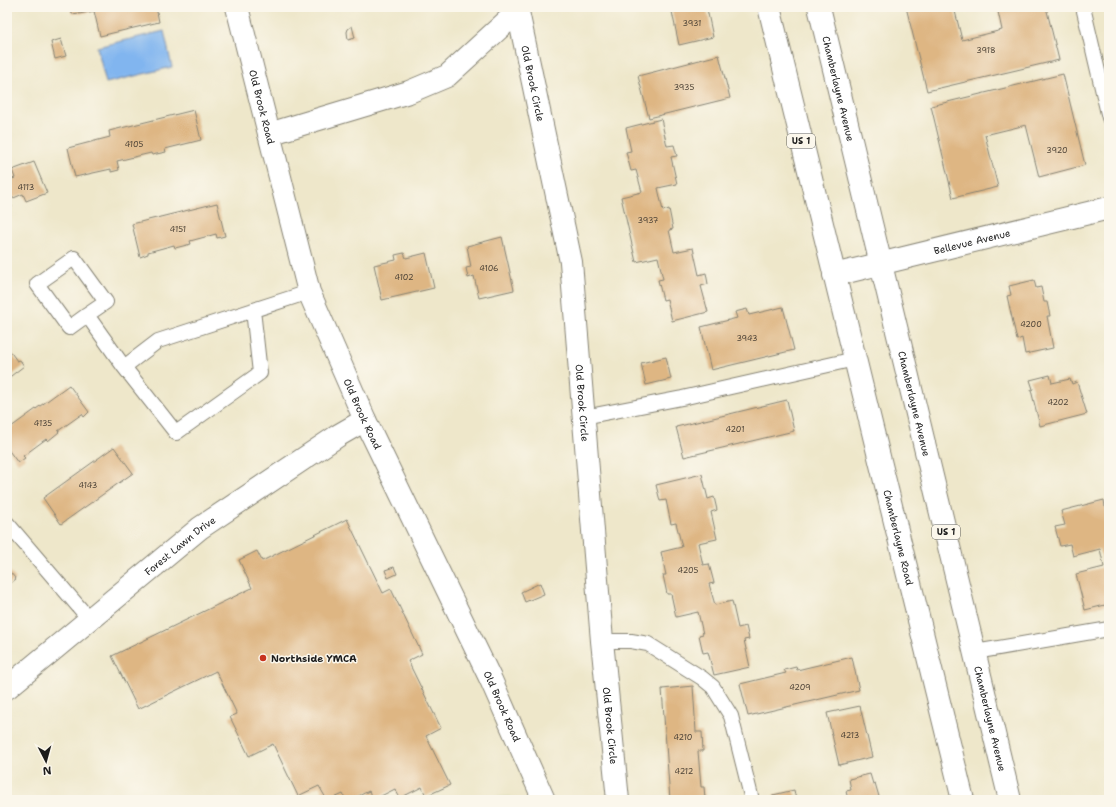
<svg xmlns="http://www.w3.org/2000/svg" width="1116" height="807" viewBox="0 0 1116 807" font-family="'Shantell Sans',sans-serif">
  <rect width="100%" height="100%" fill="#fbf7ec"/>
  <filter id="ink" filterUnits="userSpaceOnUse"><feTurbulence type="fractalNoise" baseFrequency=".025" numOctaves="2"/><feDisplacementMap in="SourceGraphic" scale="8" xChannelSelector="R" yChannelSelector="G"/><feConvolveMatrix kernelMatrix="1 2 1 2 8 2 1 2 1" color-interpolation-filters="sRGB"/></filter>
  <filter id="wash" filterUnits="userSpaceOnUse"><feTurbulence type="fractalNoise" baseFrequency=".012" numOctaves="4" result="noise"/><feDisplacementMap in="SourceGraphic" scale="16" xChannelSelector="R" yChannelSelector="G"/><feGaussianBlur stdDeviation="0.9" result="paint"/><feColorMatrix in="noise" values="0 0 0 0 0 0 0 0 0 0 0 0 0 0 0 0 0 1.4 0 .05"/><feComposite in="paint" operator="in"/></filter>
  <g filter="url(#wash)">
    <rect width="100%" height="100%" fill="#eee7ca"/>
    <!-- built -->
    <path fill="#dcdebc" d="M 511,796 L 512,800 L 347,800 Z"/>
    <!-- water -->
    <path fill="#81b5ef" stroke="#4e6886" d="M 164,31 L 172,67 L 106,83 L 97,47 Z"/>
    <g id="blocks">
      <!-- building -->
      <path fill="#deb683" d="M 70,7 L 156,7 L 159,22 L 100,36 L 94,11 L 79,14 L 79,13 L 72,14 Z
        M 671,7 L 715,7 L 707,9 L 713,37 L 679,45 Z
        M 906,7 L 954,7 L 962,40 L 1002,30 L 997,7 L 1046,7 L 1059,60 L 927,91 Z
        M 352,26 L 355,38 L 348,40 L 347,32 L 348,29 Z
        M 61,39 L 66,56 L 55,59 L 51,42 Z
        M 719,55 L 730,98 L 649,118 L 638,76 Z
        M 1063,74 L 1085,165 L 1039,177 L 1026,125 L 985,135 L 998,187 L 953,198 L 931,106 Z
        M 194,110 L 201,140 L 165,149 L 166,152 L 152,155 L 151,153 L 117,161 L 119,170 L 111,172 L 111,169 L 75,177 L 68,148 L 110,137 L 109,131 Z
        M 661,119 L 667,146 L 674,145 L 677,156 L 671,157 L 677,184 L 658,188 L 663,211 L 669,209 L 673,229 L 669,230 L 674,252 L 693,248 L 699,275 L 706,273 L 708,284 L 701,286 L 708,312 L 672,321 L 667,299 L 663,300 L 658,280 L 663,279 L 658,257 L 636,262 L 621,197 L 642,192 L 636,170 L 631,171 L 626,152 L 631,151 L 626,128 Z
        M 34,162 L 47,193 L 26,201 L 23,194 L 9,200 L 12,207 L 7,209 L 7,181 L 15,178 L 12,170 Z
        M 217,203 L 225,236 L 217,238 L 216,234 L 190,241 L 191,244 L 175,248 L 174,245 L 148,252 L 148,254 L 140,257 L 132,224 Z
        M 502,237 L 514,290 L 479,298 L 474,276 L 468,278 L 466,268 L 471,267 L 467,246 Z
        M 404,253 L 406,258 L 426,253 L 434,288 L 382,300 L 374,265 L 396,260 L 395,255 Z
        M 1034,280 L 1036,288 L 1041,287 L 1044,302 L 1047,302 L 1050,316 L 1047,316 L 1053,348 L 1025,354 L 1022,338 L 1017,340 L 1007,296 L 1011,295 L 1009,286 Z
        M 783,307 L 794,350 L 711,370 L 701,327 L 737,318 L 735,312 L 747,309 L 749,315 Z
        M 7,347 L 17,361 L 20,360 L 24,366 L 7,379 Z
        M 666,357 L 671,379 L 646,385 L 641,363 Z
        M 1050,375 L 1052,383 L 1070,379 L 1072,384 L 1077,382 L 1087,414 L 1040,426 L 1031,390 L 1033,389 L 1030,380 Z
        M 69,385 L 89,412 L 84,417 L 82,414 L 58,431 L 59,432 L 48,441 L 46,439 L 23,456 L 25,458 L 18,463 L 7,448 L 7,430 Z
        M 787,400 L 794,431 L 684,457 L 676,427 Z
        M 114,447 L 133,473 L 61,524 L 43,498 Z
        M 702,474 L 708,499 L 714,497 L 717,510 L 711,512 L 717,539 L 698,543 L 703,565 L 709,564 L 714,583 L 709,584 L 715,605 L 732,601 L 738,628 L 746,626 L 749,639 L 744,640 L 750,667 L 714,675 L 708,652 L 703,653 L 699,635 L 703,634 L 698,612 L 676,617 L 671,594 L 667,594 L 663,575 L 666,575 L 661,552 L 682,547 L 676,523 L 671,524 L 666,500 L 660,501 L 656,485 Z
        M 1104,500 L 1105,507 L 1109,506 L 1109,604 L 1085,610 L 1076,574 L 1104,567 L 1100,549 L 1073,556 L 1070,544 L 1060,546 L 1055,527 L 1065,525 L 1061,511 Z
        M 347,519 L 383,593 L 391,589 L 422,654 L 408,661 L 441,728 L 426,736 L 450,785 L 426,796 L 422,787 L 400,798 L 395,789 L 373,800 L 369,791 L 350,800 L 346,800 L 343,794 L 330,800 L 327,800 L 319,786 L 298,796 L 273,744 L 249,756 L 230,717 L 237,714 L 216,671 L 138,709 L 112,656 L 252,588 L 239,560 L 257,551 L 262,561 Z
        M 394,567 L 397,574 L 388,578 L 385,570 Z
        M 9,571 L 16,579 L 7,586 L 7,573 Z
        M 540,583 L 544,594 L 525,602 L 521,592 Z
        M 852,657 L 859,690 L 748,716 L 740,684 L 786,673 L 784,670 L 796,667 L 797,670 Z
        M 693,686 L 696,732 L 702,732 L 703,751 L 698,751 L 701,787 L 704,787 L 705,798 L 670,800 L 662,689 Z
        M 860,706 L 872,757 L 839,765 L 827,713 Z
        M 870,774 L 873,784 L 875,783 L 880,800 L 848,800 L 846,791 L 851,790 L 849,779 Z
        M 794,790 L 796,800 L 774,800 L 773,795 Z"/>
    </g>
  </g>
  <g filter="url(#ink)">
    <use href="#blocks" fill-opacity="0" stroke="#858273" stroke-width="1"/>
    <g fill="none" stroke-linecap="round" stroke-linejoin="round">
      <defs>
        <path id="lane" d="M 1083,7 L 1109,118
          M 253,310 L 260,373 L 176,433 L 124,367 L 158,341 L 309,292
          M 87,315 L 106,302 L 74,258 L 37,284 L 69,328 L 87,315 L 124,367
          M 584,417 L 682,398 L 855,359
          M 7,523 L 90,620
          M 602,641 L 631,641 L 648,644 L 702,678 L 713,687 L 731,716 L 752,800
          M 975,652 L 1109,629"/>
        <g id="street">
          <path id="s1" d="M 517,7 L 571,262 L 602,641 L 618,800"/>
          <path d="M 269,134 L 409,92 L 447,76 L 518,11"/>
          <path id="s2" d="M 7,688 L 200,528 L 339,435 L 365,420"/>
        </g>
        <g id="secondary">
          <path id="s3" d="M 237,7 L 309,292 L 365,420 L 491,680 L 544,800"/>
          <path id="s4" d="M 834,275 L 1109,208"/>
        </g>
        <g id="primary">
          <path id="s5" d="M 769,7 L 963,800"/>
          <path id="s6" d="M 819,7 L 1010,800"/>
        </g>
      </defs>
      <!-- lane casing -->
      <use href="#lane" stroke="#858273" stroke-width="16"/>
      <!-- street casing -->
      <use href="#street" stroke="#858273" stroke-width="24"/>
      <!-- secondary casing -->
      <use href="#secondary" stroke="#858273" stroke-width="24"/>
      <!-- primary casing -->
      <use href="#primary" stroke="#858273" stroke-width="24"/>
      <!-- lane -->
      <use href="#lane" stroke="#fff" stroke-width="14"/>
      <!-- street -->
      <use href="#street" stroke="#fff" stroke-width="22"/>
      <!-- secondary -->
      <use href="#secondary" stroke="#fff" stroke-width="22"/>
      <!-- primary -->
      <use href="#primary" stroke="#fff" stroke-width="22"/>
    </g>
  </g>
  <!-- markers -->
  <circle fill="#c8321e" stroke="#fbf7ec" stroke-width="1.5" cx="263" cy="658" r="4"/>
  <g text-anchor="middle" dominant-baseline="central" stroke-width="3" stroke-linejoin="round" paint-order="stroke">
    <!-- number labels -->
    <g font-size="8" fill="#4c4236">
      <text x="692" y="23">3931</text>
      <text x="986" y="50">3918</text>
      <text x="684" y="87">3935</text>
      <text x="134" y="144">4105</text>
      <text x="1057" y="150">3920</text>
      <text x="26" y="187">4113</text>
      <text x="648" y="220">3937</text>
      <text x="178" y="229">4151</text>
      <text x="489" y="268">4106</text>
      <text x="404" y="277">4102</text>
      <text x="1031" y="324">4200</text>
      <text x="747" y="338">3943</text>
      <text x="1058" y="402">4202</text>
      <text x="43" y="423">4135</text>
      <text x="735" y="429">4201</text>
      <text x="88" y="485">4143</text>
      <text x="688" y="570">4205</text>
      <text x="800" y="687">4209</text>
      <text x="850" y="735">4213</text>
      <text x="683" y="737">4210</text>
      <text x="684" y="771">4212</text>
    </g>
    <!-- shield labels -->
    <g fill="#fbf7ec" stroke="#5f5e5a" stroke-width="1">
      <rect x="787" y="134" width="28" height="14" rx="3"/>
      <rect x="932" y="525" width="28" height="14" rx="3"/>
    </g>
    <g font-size="9" font-weight="bold" fill="#1c1c1c">
      <text x="801" y="141">US 1</text>
      <text x="946" y="532">US 1</text>
    </g>
    <!-- street labels -->
    <g font-size="10" fill="#1c1c1c" stroke="#fbf7ec">
      <text stroke="none"><textPath href="#s1" startOffset="78">Old Brook Circle</textPath></text>
      <text stroke="none"><textPath href="#s6" startOffset="84">Chamberlayne Avenue</textPath></text>
      <text stroke="none"><textPath href="#s3" startOffset="103">Old Brook Road</textPath></text>
      <text stroke="none"><textPath href="#s4" startOffset="142">Bellevue Avenue</textPath></text>
      <text stroke="none"><textPath href="#s1" startOffset="402">Old Brook Circle</textPath></text>
      <text stroke="none"><textPath href="#s6" startOffset="408">Chamberlayne Avenue</textPath></text>
      <text stroke="none"><textPath href="#s3" startOffset="427">Old Brook Road</textPath></text>
      <text stroke="none"><textPath href="#s5" startOffset="546">Chamberlayne Road</textPath></text>
      <text stroke="none"><textPath href="#s2" startOffset="224">Forest Lawn Drive</textPath></text>
      <text stroke="none"><textPath href="#s3" startOffset="751">Old Brook Road</textPath></text>
      <text stroke="none"><textPath href="#s6" startOffset="732">Chamberlayne Avenue</textPath></text>
      <text stroke="none"><textPath href="#s1" startOffset="726">Old Brook Circle</textPath></text>
    </g>
    <!-- poi labels -->
    <g font-size="10" font-weight="bold" fill="#1c1c1c" stroke="#fbf7ec" text-anchor="start">
      <text x="271" y="658">Northside YMCA</text>
    </g>
  </g>
  <!-- margin -->
  <rect width="1116" height="807" fill="none" stroke="#fbf7ec" stroke-width="24"/>
  <!-- north arrow -->
  <g transform="translate(46 761) rotate(174)" stroke="#fbf7ec" stroke-width="3" paint-order="stroke">
  <path d="M0-3L7 15L0 10L-7 15Z" fill="#1c1c1c"/>
  <text y="-6" font-size="11" font-weight="bold" text-anchor="middle" fill="#1c1c1c">N</text>
  </g>
</svg>
